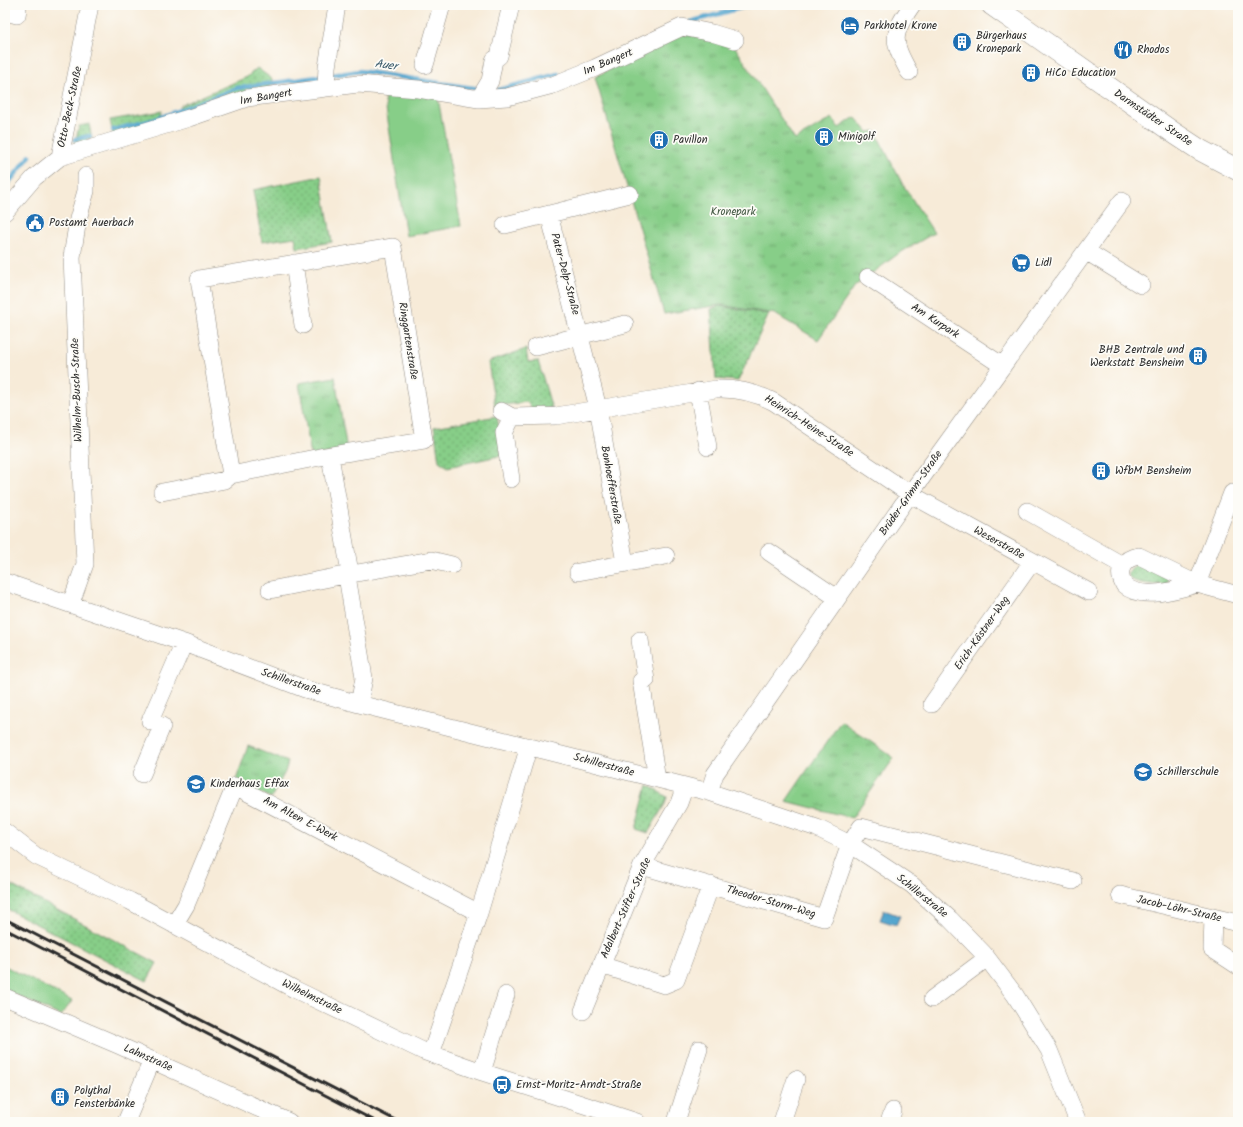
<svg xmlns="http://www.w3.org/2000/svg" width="1243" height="1127" viewBox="0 0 1243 1127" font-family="Kalam,sans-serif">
  <defs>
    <pattern id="grass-dots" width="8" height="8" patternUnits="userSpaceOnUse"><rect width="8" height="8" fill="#87ce88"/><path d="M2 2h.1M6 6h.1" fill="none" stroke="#6fa76f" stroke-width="1.8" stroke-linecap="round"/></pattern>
    <pattern id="park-tufts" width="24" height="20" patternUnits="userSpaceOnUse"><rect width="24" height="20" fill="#87ce88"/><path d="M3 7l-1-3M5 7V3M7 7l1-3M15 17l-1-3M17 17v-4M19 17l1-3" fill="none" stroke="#6fa76f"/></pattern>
  </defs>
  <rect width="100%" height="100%" fill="#fdfcf7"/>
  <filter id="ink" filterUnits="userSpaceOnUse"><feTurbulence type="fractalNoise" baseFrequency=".025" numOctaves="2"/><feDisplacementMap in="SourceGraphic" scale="8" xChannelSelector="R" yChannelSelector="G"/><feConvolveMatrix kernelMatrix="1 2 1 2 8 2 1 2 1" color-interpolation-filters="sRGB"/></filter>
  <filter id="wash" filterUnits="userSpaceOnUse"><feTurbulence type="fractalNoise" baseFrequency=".012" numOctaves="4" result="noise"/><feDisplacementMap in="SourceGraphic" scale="16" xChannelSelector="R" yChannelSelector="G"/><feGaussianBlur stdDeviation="0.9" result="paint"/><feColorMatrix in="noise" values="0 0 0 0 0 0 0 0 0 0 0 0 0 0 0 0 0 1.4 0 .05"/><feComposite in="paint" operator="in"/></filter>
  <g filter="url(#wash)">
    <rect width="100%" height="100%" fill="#f7ebd8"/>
    <!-- grass -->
    <path fill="url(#grass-dots)" stroke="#597c5a" d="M 257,68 L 272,79 L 271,87 L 182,114 L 179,106 L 247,77 Z
      M 162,111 L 157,123 L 113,135 L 110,120 Z
      M 89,124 L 92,139 L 77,144 L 75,143 L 79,126 Z
      M 321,176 L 332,242 L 297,248 L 295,237 L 262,242 L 253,190 Z
      M 719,306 L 769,314 L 738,381 L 716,379 L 711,309 Z
      M 526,349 L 528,362 L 538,361 L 552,409 L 533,411 L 527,402 L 495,406 L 488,362 Z
      M 497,416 L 503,455 L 448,467 L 439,461 L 434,427 Z
      M 1136,565 C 1147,565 1164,572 1169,581 L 1164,585 C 1154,584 1112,584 1136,565 Z
      M 648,785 L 667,797 L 665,804 L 648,833 L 636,829 Z
      M 5,882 L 157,963 L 147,981 L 5,908 Z"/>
    <!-- park -->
    <path fill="url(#park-tufts)" stroke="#597c5a" d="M 680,32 L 735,47 L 795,140 L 832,118 L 839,128 L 855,117 L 868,132 L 875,131 L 902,183 L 934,233 L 898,254 L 855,286 L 818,340 L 775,314 L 720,305 L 664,314 L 595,77 Z
      M 335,377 L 347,450 L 311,456 L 299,383 Z
      M 841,721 L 894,758 L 852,818 L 786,801 Z
      M 248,746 L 288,762 L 285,772 L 271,798 L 236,780 Z"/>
    <!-- garden -->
    <path fill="#87ce88" stroke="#597c5a" d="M 383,89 L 438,98 L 461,226 L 406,236 Z
      M 5,966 L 72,1001 L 61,1016 L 5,990 Z"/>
    <!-- water -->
    <path fill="#53a5ce" stroke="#3f687c" d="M 884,910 L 900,916 L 896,925 L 880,920 Z"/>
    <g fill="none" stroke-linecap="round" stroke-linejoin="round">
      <!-- stream -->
      <path stroke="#53a5ce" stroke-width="4.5" d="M 690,22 L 751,5
        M 498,90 L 558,74
        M 113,130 L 153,120 L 237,88 L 360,71 L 480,89
        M 75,139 L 90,136
        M 5,187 L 30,156"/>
    </g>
  </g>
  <g filter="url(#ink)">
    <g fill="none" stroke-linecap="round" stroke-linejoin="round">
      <defs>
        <path id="minor" d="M 8,5 L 6,12 L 17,15 L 18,9
          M 425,65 L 442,5
          M 909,72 C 892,41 891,35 912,5
          M 326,87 L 327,67 L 337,5
          M 479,99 L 490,81 L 494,60 L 499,56 L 511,5
          M 60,157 L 189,118 L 247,98 L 358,84 L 418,89 L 479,99 L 507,97 L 553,85 L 595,68 L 682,27 L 712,33 L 735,40
          M 5,212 L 34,178 L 60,157 L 90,5
          M 549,214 L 598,408 L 625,563
          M 505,225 L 630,194
          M 393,247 L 424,440 L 320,457 L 231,475 L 199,279 Z
          M 1086,251 L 1141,285
          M 294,263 L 303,325
          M 868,277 L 1003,366
          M 536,347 L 625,324
          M 698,391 L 708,447
          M 501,411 L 512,417 L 556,416 L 716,389 C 738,388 755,392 774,402 L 910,494 L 1089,592
          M 330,456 L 349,567 L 348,582 L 364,678 L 359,704
          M 511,479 L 504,433 L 512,417
          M 162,492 L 225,480 L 231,475
          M 1027,511 L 1122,565
          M 769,552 L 837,598
          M 578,572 L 666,556
          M 5,582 L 184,643 L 305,689 L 359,704 L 709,792 L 817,828 L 850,844 L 912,885 L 950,919 L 984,954 L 1015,995 L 1049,1050 L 1078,1122
          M 1197,584 C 1177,590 1141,601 1124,585 C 1116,571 1123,558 1139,556 L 1197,584 L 1238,595
          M 1197,584 L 1232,493
          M 270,590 L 340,576 L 431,560 L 452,565
          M 71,603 L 85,564 L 72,257 L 78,219 L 86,191 L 86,176
          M 640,640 L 646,680 L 641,681 L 657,779
          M 932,704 L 1032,562
          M 142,774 L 162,726 L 150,721 L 184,643
          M 709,792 L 715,774 L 910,494 L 1122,201
          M 5,832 L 36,856 L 130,901 L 294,989 L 423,1051 L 482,1072 L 637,1122
          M 642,866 L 824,918 L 850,844 L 861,827 L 1073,881
          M 1120,895 L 1238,923
          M 1213,918 L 1212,949 L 1238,966
          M 174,925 L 186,905 L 235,786 L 479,913
          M 601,965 L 664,985 L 676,980 L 711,885
          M 5,997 L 118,1045 L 289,1122
          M 932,999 L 987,958
          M 583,1011 L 642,866 L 679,803 L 685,786
          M 431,1054 L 479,913 L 529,746
          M 482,1072 L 506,995
          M 126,1122 L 152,1060
          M 676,1122 L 699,1049
          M 782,1122 L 796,1079
          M 889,1122 L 893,1111"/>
        <path id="major" d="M 992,5 L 1174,133 L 1200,150 L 1238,170"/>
      </defs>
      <!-- minor casing -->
      <use href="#minor" stroke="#918b82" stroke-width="18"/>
      <!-- major casing -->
      <use href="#major" stroke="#918b82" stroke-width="22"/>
      <!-- minor -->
      <use href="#minor" stroke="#fff" stroke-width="17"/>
      <!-- major -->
      <use href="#major" stroke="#fff" stroke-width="21"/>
      <!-- rail -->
      <path stroke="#2b2b2b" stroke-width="3" d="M 5,919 L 399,1122
        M 5,929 L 377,1122"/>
    </g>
  </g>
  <!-- icons -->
  <defs>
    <symbol id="hotel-disc" viewBox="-11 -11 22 22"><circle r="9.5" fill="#1f6fb2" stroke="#fdfcf7"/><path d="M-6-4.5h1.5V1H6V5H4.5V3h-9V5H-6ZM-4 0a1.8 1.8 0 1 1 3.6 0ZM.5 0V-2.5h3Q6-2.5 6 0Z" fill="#fff"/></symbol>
    <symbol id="building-disc" viewBox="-11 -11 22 22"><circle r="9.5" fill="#1f6fb2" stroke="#fdfcf7"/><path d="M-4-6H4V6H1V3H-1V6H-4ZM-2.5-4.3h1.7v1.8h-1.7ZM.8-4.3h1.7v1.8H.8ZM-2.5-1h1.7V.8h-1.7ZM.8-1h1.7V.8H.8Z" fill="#fff"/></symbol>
    <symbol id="restaurant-disc" viewBox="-11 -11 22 22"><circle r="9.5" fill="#1f6fb2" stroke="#fdfcf7"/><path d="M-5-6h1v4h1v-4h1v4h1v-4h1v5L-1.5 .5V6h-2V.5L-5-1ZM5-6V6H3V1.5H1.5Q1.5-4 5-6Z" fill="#fff"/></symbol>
    <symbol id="civic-disc" viewBox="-11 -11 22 22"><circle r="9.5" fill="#1f6fb2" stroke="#fdfcf7"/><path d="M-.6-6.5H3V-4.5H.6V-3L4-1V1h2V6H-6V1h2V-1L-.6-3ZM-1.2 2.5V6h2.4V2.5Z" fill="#fff"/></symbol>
    <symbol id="supermarket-disc" viewBox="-11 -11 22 22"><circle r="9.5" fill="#1f6fb2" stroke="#fdfcf7"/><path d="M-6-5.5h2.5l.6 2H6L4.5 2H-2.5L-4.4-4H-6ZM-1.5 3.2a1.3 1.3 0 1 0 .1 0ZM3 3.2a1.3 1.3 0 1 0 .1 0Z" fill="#fff"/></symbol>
    <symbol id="school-disc" viewBox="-11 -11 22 22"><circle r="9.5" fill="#1f6fb2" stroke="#fdfcf7"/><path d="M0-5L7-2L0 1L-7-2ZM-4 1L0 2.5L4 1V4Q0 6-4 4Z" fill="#fff"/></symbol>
    <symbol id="bus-disc" viewBox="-11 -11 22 22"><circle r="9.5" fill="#1f6fb2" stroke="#fdfcf7"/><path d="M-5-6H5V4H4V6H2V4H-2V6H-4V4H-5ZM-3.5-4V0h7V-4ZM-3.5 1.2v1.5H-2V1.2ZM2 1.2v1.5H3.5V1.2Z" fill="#fff"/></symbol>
  </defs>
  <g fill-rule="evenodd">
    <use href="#hotel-disc" x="839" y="15" width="22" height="22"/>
    <use href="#building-disc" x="951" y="31" width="22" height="22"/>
    <use href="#restaurant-disc" x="1112" y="39" width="22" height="22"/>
    <use href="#building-disc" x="1020" y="62" width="22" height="22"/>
    <use href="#building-disc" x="813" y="126" width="22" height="22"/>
    <use href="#building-disc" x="648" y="129" width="22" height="22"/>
    <use href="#civic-disc" x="24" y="212" width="22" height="22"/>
    <use href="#supermarket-disc" x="1010" y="252" width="22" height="22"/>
    <use href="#building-disc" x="1187" y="345" width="22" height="22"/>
    <use href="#building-disc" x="1090" y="460" width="22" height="22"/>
    <use href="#school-disc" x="1132" y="761" width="22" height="22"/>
    <use href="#school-disc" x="185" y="773" width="22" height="22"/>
    <use href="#bus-disc" x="491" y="1074" width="22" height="22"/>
    <use href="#building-disc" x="49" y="1086" width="22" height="22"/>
  </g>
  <g text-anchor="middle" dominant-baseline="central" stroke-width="3.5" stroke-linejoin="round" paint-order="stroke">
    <!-- poi labels -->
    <g font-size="11" fill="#2b2b2b" stroke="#fdfcf7" text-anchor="start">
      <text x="864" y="26">Parkhotel Krone</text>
      <text x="976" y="36">Bürgerhaus<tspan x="976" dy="13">Kronepark</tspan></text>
      <text x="1137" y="50">Rhodos</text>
      <text x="1045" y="73">HiCo Education</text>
      <text x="838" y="137">Minigolf</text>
      <text x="673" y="140">Pavillon</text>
      <text x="49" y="223">Postamt Auerbach</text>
      <text x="1035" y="263">Lidl</text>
      <text x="1184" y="350" text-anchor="end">BHB Zentrale und<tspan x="1184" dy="13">Werkstatt Bensheim</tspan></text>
      <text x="1115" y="471">WfbM Bensheim</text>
      <text x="1157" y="772">Schillerschule</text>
      <text x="210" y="784">Kinderhaus Effax</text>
      <text x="516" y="1085">Ernst-Moritz-Arndt-Straße</text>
      <text x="74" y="1091">Polythal<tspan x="74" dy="13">Fensterbänke</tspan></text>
    </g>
    <!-- street labels -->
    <g font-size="11" fill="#2b2b2b" stroke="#fdfcf7">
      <text transform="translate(608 62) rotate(-23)">Im Bangert</text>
      <text transform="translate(266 97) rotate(-10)">Im Bangert</text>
      <text transform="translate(70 107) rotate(-78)">Otto-Beck-Straße</text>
      <text transform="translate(1153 118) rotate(34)">Darmstädter Straße</text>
      <text transform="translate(565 274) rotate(75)">Pater-Delp-Straße</text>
      <text transform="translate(935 321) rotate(33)">Am Kurpark</text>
      <text transform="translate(408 341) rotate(81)">Ringgartenstraße</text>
      <text transform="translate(77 390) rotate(-92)">Wilhelm-Busch-Straße</text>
      <text transform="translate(809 426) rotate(33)">Heinrich-Heine-Straße</text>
      <text transform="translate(611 485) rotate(80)">Bonhoefferstraße</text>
      <text transform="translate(911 493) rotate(-55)">Brüder-Grimm-Straße</text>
      <text transform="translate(999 543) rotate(29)">Weserstraße</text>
      <text transform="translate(982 633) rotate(-55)">Erich-Kästner-Weg</text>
      <text transform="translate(291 682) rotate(19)">Schillerstraße</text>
      <text transform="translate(604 765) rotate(15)">Schillerstraße</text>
      <text transform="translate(300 819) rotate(28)">Am Alten E-Werk</text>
      <text transform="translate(922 896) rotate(39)">Schillerstraße</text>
      <text transform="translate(771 902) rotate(16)">Theodor-Storm-Weg</text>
      <text transform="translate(626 908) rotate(-66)">Adalbert-Stifter-Straße</text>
      <text transform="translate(1179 909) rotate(13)">Jacob-Löhr-Straße</text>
      <text transform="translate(312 997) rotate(26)">Wilhelmstraße</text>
      <text transform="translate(148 1058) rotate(24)">Lahnstraße</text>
    </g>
    <!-- park labels -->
    <g font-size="11" fill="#475c47" stroke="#fdfcf7">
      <text x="733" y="212">Kronepark</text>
    </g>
    <!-- water labels -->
    <g font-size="12" font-style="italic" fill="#3b5c6c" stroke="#fdfcf7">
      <text transform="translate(386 65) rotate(8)">Auer</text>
    </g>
  </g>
  <!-- margin -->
  <rect width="1243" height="1127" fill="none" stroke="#fdfcf7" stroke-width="20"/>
</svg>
